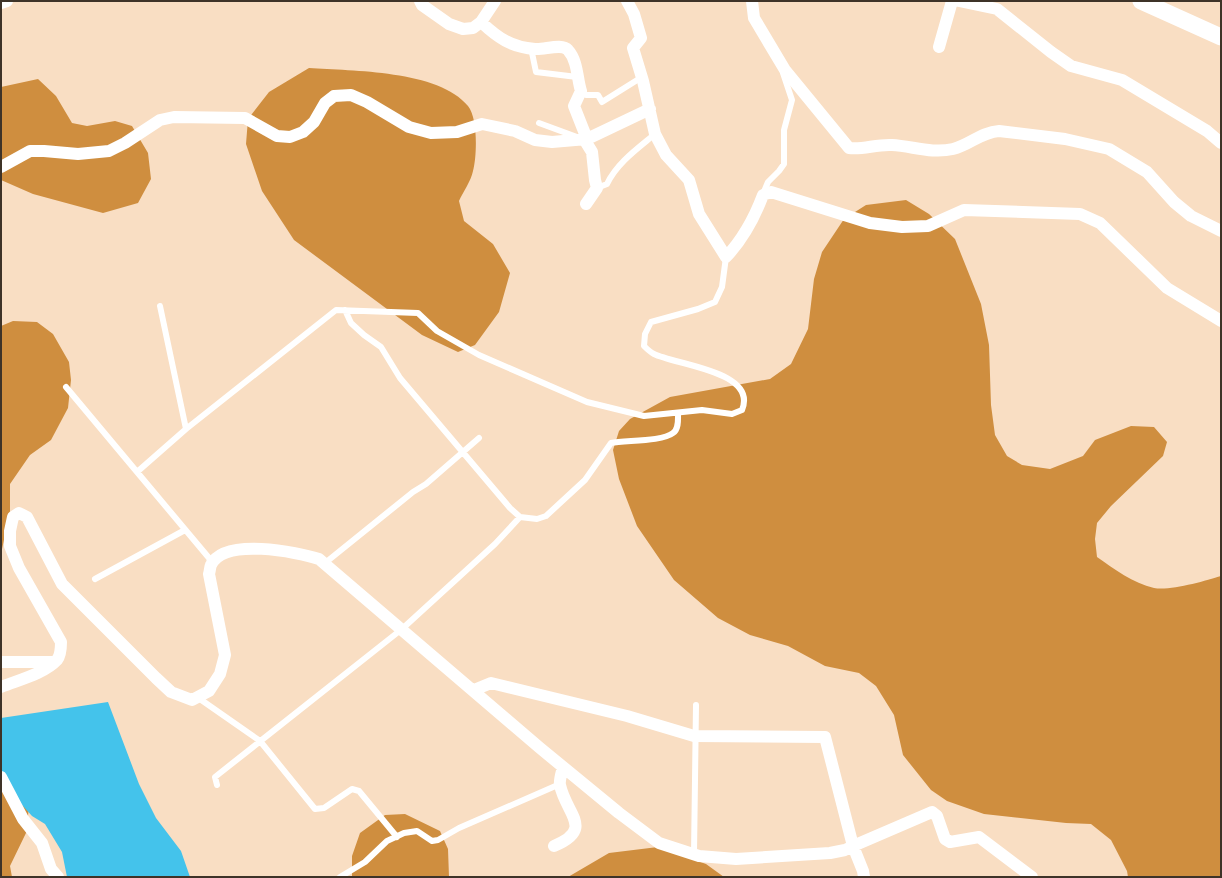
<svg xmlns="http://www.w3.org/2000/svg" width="1222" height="878" viewBox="0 0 1222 878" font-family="'Archivo Narrow',sans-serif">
  <rect width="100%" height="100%" fill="#f9dec3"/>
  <!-- forest -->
  <path fill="#cf8e3f" d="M 309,68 C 352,71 439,70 468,106 C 478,118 477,156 473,171 C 471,181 463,192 459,201 L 464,221 L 493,244 L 510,273 L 499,312 L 475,345 L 458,352 L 422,335 L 294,240 L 262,191 L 246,144 L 248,119 L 269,92 Z
    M 38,79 L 56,96 L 72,123 L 87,126 L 115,121 L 132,126 L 148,153 L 151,179 L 138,203 L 103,213 L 33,194 L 1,180 L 1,87 Z
    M 906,200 L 929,214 L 955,239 L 981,304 L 989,345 L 991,405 L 995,435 L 1007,456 L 1022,465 L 1050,469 L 1083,456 L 1095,440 L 1131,426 L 1154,427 L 1167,442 L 1163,456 L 1111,506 L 1097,523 L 1095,539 L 1097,557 C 1114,569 1133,583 1154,588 C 1170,591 1205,581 1221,576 L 1221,877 L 1128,877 L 1127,871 L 1111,840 L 1091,824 L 1066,823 L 984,814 L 947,801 L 931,790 L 903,755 L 894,715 L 876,686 L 859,673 L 825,666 L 788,646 L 750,635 L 718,618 L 674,580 L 637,526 L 619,479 L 613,450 L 619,431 L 630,419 L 670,397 L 770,379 L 791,364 L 808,329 L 814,279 L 822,252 L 844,219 L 866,205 Z
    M 13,321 L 37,322 L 53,334 L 69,362 L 71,380 L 68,408 L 51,440 L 30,455 L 10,484 L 10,511 L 1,554 L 1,326 Z
    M 1,737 L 29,807 L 26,833 L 10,866 L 12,877 L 1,877 Z
    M 405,814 L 440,831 L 448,849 L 449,877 L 352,877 L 352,856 L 360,833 L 385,815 Z
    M 658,847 L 706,864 L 724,877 L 568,877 L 609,853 Z"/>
  <!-- water -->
  <path fill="#44c3eb" d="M 108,702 L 139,784 L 156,818 L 181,851 L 190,877 L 67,877 L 62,852 L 45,824 L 32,816 L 12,794 L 1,770 L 1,718 Z"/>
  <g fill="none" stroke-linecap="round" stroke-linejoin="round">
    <!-- service -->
    <path stroke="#fff" stroke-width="6" d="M 531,48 L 536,72 L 577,77
      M 581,91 L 586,95 L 598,95 L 602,102 L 642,77
      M 539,123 L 577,137
      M 597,188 L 607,184 C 617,163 637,149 655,134
      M 763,194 L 768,182 L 779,171 L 784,164 L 784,130 L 792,100 L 783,73
      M 160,306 L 186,429
      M 345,310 L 351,323 L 364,335 L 381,347 L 400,378 L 510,508 L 520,517 L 537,519 L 546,516 L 585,480 L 611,443 C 625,440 662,442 673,433 C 679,429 678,419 678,413
      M 66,387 L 137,472
      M 325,563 L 413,492 L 426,484 L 479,438
      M 211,564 L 209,558 L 137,472 L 186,429 L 336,310 L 418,313 L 437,331 L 479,355 L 587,402 L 644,416 L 702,410 L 732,414 L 742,410 C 758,371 676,365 654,354 C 650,352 647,349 644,346 L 645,334 L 651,322 L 698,309 L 715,302 L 722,287 L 726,257
      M 95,579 L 185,530
      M 197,697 L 260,741 L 315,809 L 324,808 L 352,789 L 359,791 L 397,837
      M 217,785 L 215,777 L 402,629 L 495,544 L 520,517
      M 694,854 L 696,705
      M 340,877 L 365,862 L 387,841 L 404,833 L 417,831 L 432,841 L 438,840 L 459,828 L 560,784"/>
    <!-- minor -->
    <path stroke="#fff" stroke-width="12" d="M 420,1 L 422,5 L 449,24 L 463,29 L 473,28 L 481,22 L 495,1
      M 627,1 L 634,14 L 641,38 L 633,48 L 643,81 L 655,134 L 666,155 L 689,180 L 699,214 L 726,257 C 743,239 754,219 763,195 L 771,192 L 870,223 L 902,227 L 928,226 L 964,210 L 1080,214 L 1100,223 L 1167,288 L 1221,321
      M 752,1 L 754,18 L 785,70 L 849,148 C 863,150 876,144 892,145 C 912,146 932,154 953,149 C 970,145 981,132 999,131 L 1065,139 L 1109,149 L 1147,172 L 1174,202 L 1191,216 L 1221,231
      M 959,1 L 997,9 L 1051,52 L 1071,66 L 1122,80 L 1207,131 L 1221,143
      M 1,3 L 7,1
      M 481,22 C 498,38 511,47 535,49 C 544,50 562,43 568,50 C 578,61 577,79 581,91 L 574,106 L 587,139
      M 939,47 L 952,1
      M 584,139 L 592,152 L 595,180 L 597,188 L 586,204
      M 1,167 L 30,151 L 44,151 L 78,154 L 109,151 L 125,143 L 160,120 L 174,117 L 245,118 L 277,136 L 290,137 L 303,132 L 314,122 L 325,103 L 334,96 L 351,95 L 367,102 L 409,127 L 431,133 L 457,132 L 482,124 L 515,131 L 535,140 L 552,142 L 587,139 L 650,109
      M 1,662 L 53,662
      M 1,687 C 18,680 44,674 57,660 C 61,655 61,647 61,642 L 19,568 L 10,546 L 10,531 L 13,517 L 19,513 L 27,517 L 62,584 L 156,678 L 171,692 L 192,700 L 209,691 L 220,674 L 225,655 L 209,574 C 210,571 210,567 211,565 C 224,537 297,552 319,559 L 540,748 L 619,813 L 659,843 L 699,856 L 736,859 L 830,853 L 845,850 L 853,846 L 863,871 L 864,877
      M 474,690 L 491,683 L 627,716 L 694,736 L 825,737 L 853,846 L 932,812 L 937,816 L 945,839 L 950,842 L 979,837 L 1032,877
      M 1,777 L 23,819 L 42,843 L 51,869 L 58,877
      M 554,846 C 595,829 566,814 560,785 C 559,780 562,772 563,767"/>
    <!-- secondary -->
    <path stroke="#fff" stroke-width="17" d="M 1141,1 L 1221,37"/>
  </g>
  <!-- border -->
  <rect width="1222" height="878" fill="none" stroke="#3e3328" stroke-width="4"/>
</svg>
